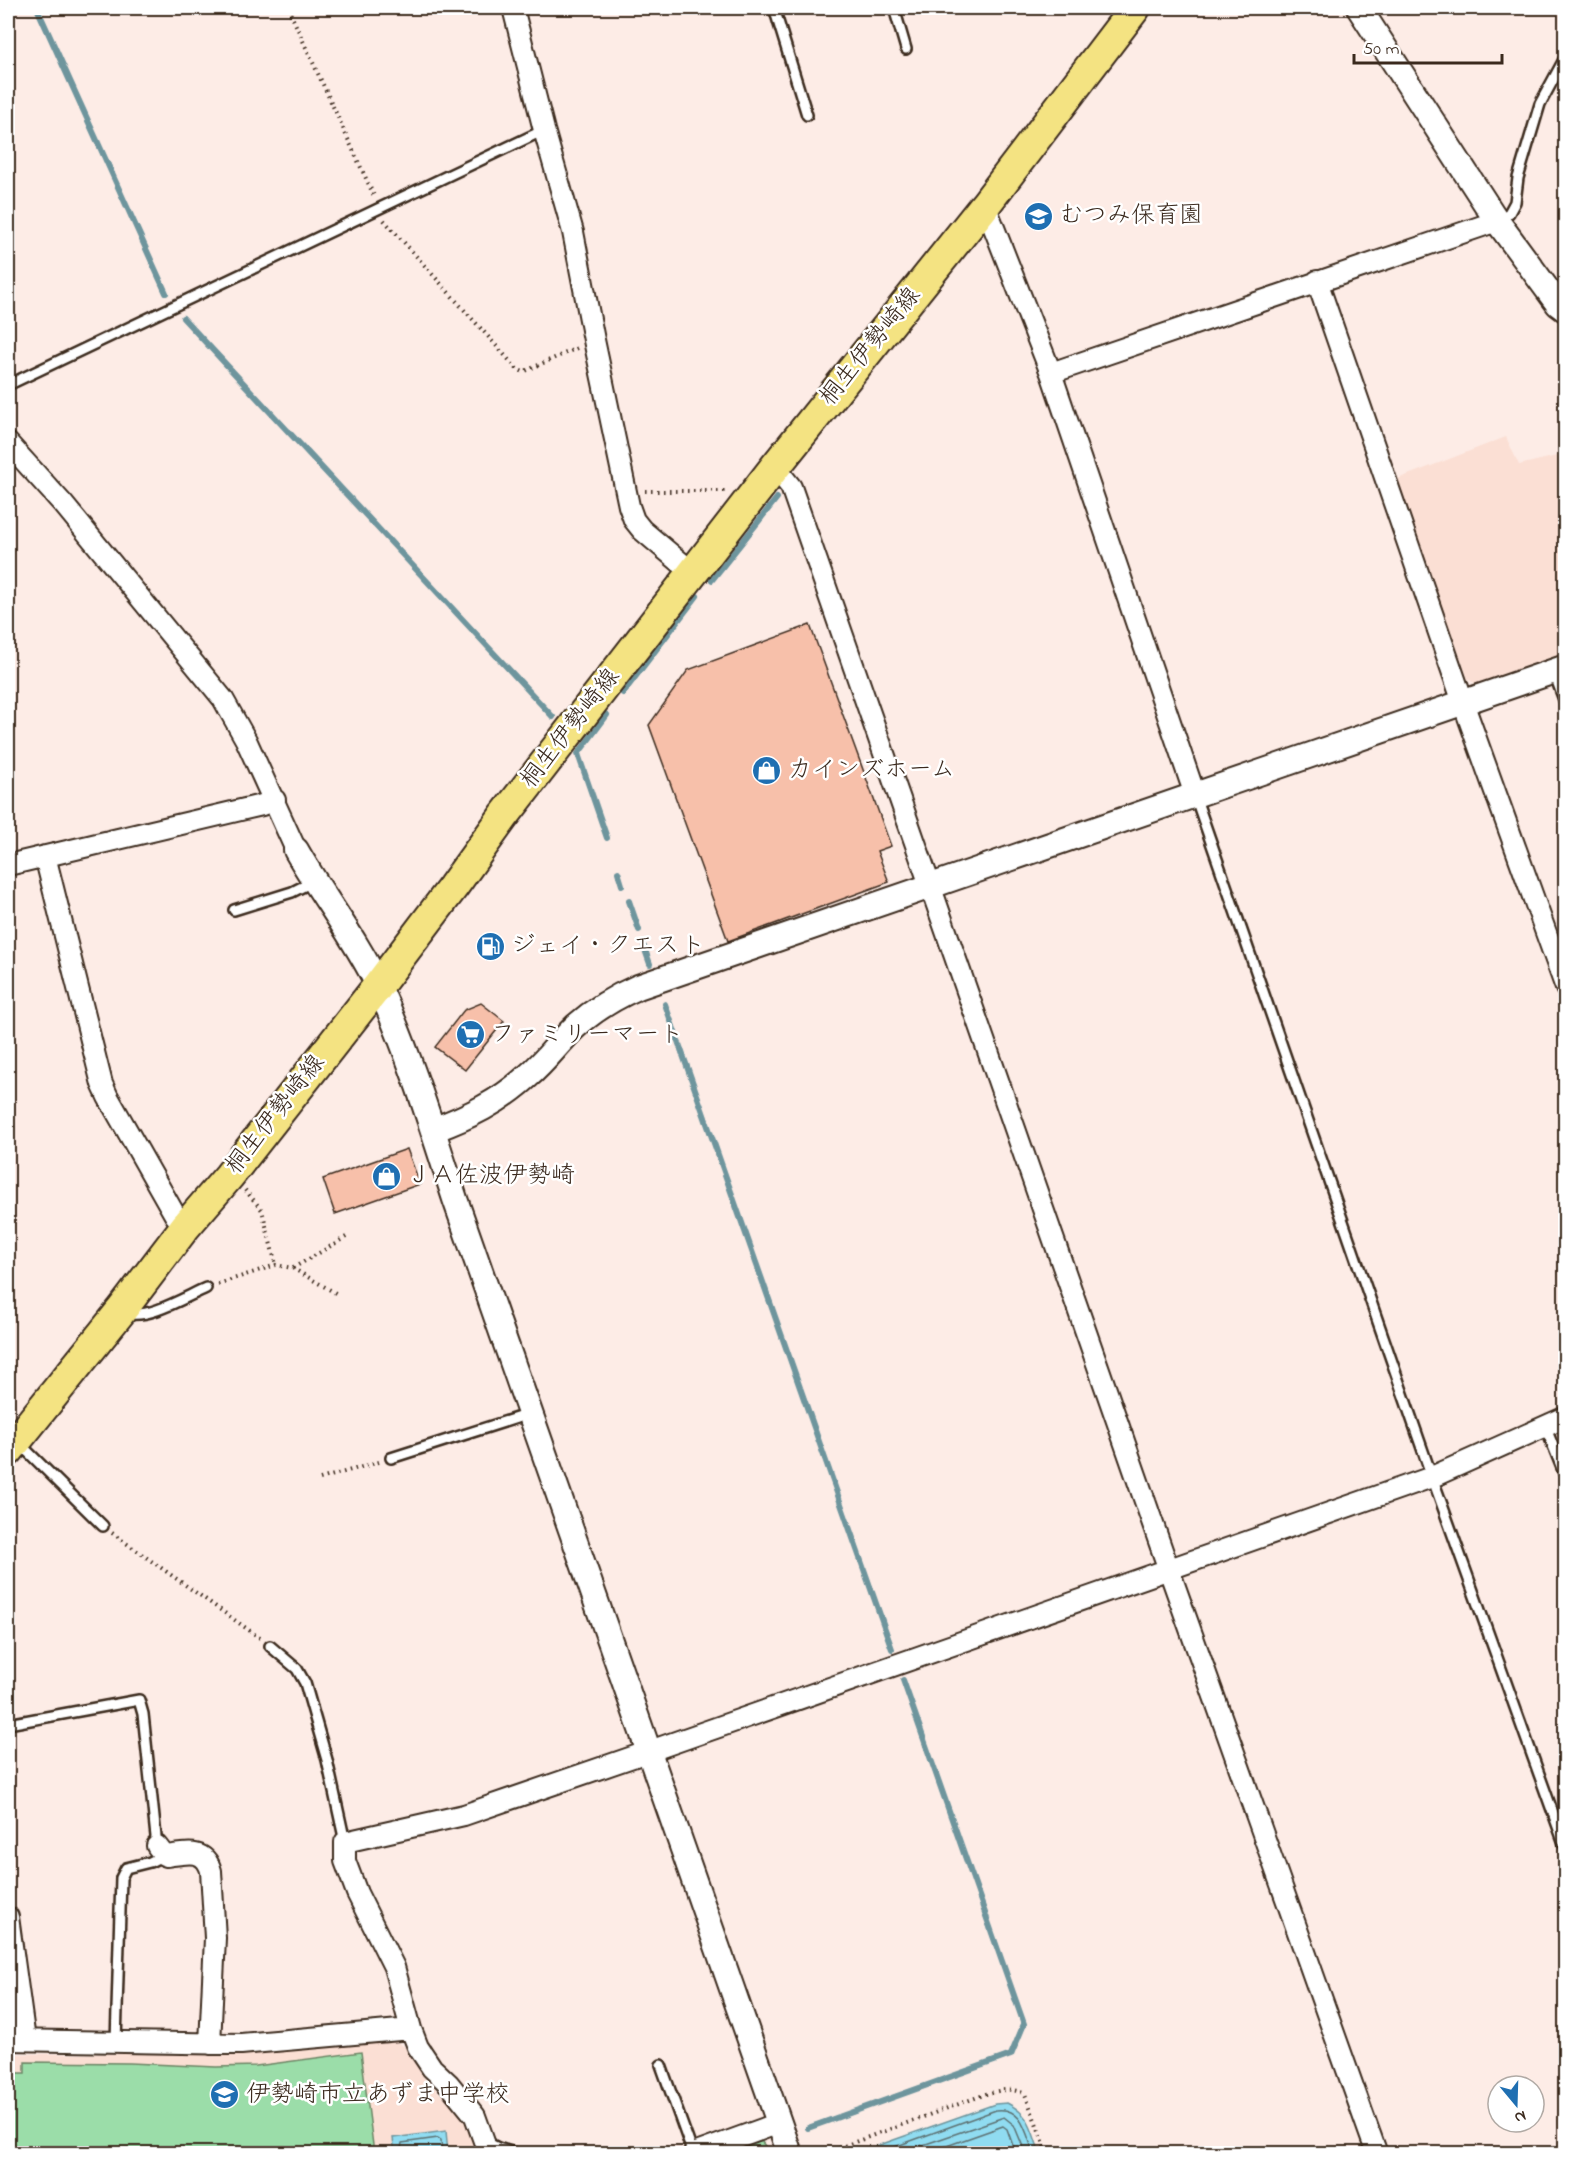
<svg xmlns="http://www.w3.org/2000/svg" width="1573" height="2161" viewBox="0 0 1573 2161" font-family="'Indie Flower','Klee One',sans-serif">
  <rect width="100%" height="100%" fill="#fdece6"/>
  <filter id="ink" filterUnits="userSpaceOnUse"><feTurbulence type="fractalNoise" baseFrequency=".0167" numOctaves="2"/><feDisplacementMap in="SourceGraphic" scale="12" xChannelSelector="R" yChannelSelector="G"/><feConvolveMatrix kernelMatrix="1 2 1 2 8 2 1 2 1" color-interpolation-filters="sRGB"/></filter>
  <g filter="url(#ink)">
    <!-- built -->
    <path fill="#fbdfd4" d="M 1506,437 L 1519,465 L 1565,454 L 1565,654 L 1476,684 L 1468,679 L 1395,480 Z
      M 395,2041 L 408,2049 L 424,2078 L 466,2119 L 475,2144 L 474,2153 L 8,2153 L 8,2054 L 236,2054 Z"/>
    <!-- green -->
    <path fill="#9bdda9" stroke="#6b8464" stroke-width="1.5" d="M 361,2052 L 374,2153 L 8,2153 L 8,2073 L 25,2073 L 25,2062 L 130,2063 L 216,2067 L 256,2066 Z
      M 758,2137 L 765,2146 L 768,2153 L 716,2154 Z"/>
    <!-- water -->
    <path fill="#90dcf1" stroke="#6e959d" stroke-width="1.5" d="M 1007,2103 C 1031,2115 1031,2130 1040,2153 L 857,2153 L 995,2104 Z
      M 446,2131 L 448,2153 L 395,2153 L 393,2138 Z"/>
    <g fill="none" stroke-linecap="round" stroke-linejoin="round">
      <!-- shore -->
      <path stroke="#5d7172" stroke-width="1.5" d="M 400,2154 L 402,2143 L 438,2138 L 441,2140 L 442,2154
        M 875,2154 L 996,2110 C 1023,2106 1026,2134 1034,2154
        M 897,2154 L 1004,2117 L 1014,2125 L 1026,2154
        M 924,2154 L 1003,2126 L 1007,2129 L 1016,2154"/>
      <!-- stream -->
      <path stroke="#6e959d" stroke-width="6" d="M 37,8 L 166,293
        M 183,318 L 553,717
        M 712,580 L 777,498
        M 623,693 L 697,596
        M 607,715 L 578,754 L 607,838
        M 618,872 L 622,885
        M 629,901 L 639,930
        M 644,947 L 650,964
        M 665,1004 L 892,1649
        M 808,2128 L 1011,2055 L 1024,2024 L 903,1680"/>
    </g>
    <!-- building -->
    <path fill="#f7c0aa" stroke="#3b2a1e" stroke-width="1.5" d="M 810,625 L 891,846 L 877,851 L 889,882 L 728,941 L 649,725 L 688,670 Z
      M 481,1003 L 504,1021 L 465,1070 L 435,1047 L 464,1010 Z
      M 407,1149 L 420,1184 L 335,1214 L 323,1179 Z"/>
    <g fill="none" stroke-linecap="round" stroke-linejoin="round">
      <defs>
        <path id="service" d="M 774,8 L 807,115
          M 894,8 L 906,49
          M 1499,220 L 1509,213 L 1515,202 L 1518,178 L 1540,104 L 1566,56
          M 8,385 L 544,130
          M 1554,673 L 1566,705
          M 1195,796 L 1432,1477 L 1566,1849
          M 234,910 L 292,892 L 314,881
          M 126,1313 C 148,1320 185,1297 206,1288
          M 1545,1426 L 1566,1478
          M 20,1444 L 103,1526
          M 391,1458 L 529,1414
          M 270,1646 L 297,1669 L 305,1683 L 327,1760 L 345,1842
          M 8,1724 L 139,1700 L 143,1714 L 157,1846
          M 116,2042 L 121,1878 L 126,1868 L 150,1862 L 164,1855
          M 661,2065 L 693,2154
          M 483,2154 L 484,2141 L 498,2148 L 517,2154"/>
        <path id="minor" d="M 513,8 L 544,130 L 573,232 L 594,340 L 629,506 L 634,520 L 642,530 L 693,573
          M 985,205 L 1051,373 L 1195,795
          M 1317,281 L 1466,711 L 1566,988
          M 1051,373 L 1497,221
          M 8,443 L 64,505 L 223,699 L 246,740 L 296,850
          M 775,467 L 791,487 L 1169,1570 L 1377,2154
          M 45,856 L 102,1084 L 108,1097 L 175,1215 L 185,1227
          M 8,865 L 262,805 L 275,800
          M 157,1846 L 164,1855 L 167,1856 C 187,1853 205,1848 211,1871 L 215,1938 L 210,2044
          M 8,1917 L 25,2040
          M 8,2040 L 241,2044 L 411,2029
          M 484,2141 L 475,2116 L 449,2084 L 432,2068 L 418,2047 L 411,2029 L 394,1967 L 357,1893 L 345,1861 L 345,1842 L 464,1815 L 650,1751 L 1432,1477 L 1566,1417
          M 694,2154 L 779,2123"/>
        <path id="tertiary" d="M 1359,8 L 1497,221 L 1558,304 L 1566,310
          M 296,850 C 322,896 356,939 379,987 C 410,1055 432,1128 455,1199 L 790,2154
          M 433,1130 C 470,1116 498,1103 528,1076 C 546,1061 559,1042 576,1026 C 595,1009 615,997 638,987 L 1566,667"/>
        <path id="primary" d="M 8,1451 L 121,1311 L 185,1227 L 229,1176 L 378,986 L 453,887 L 504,816 L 775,467 L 985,205 L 1135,8"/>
      </defs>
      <!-- service casing -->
      <use href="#service" stroke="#3b2a1e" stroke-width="14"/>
      <!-- minor casing -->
      <use href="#minor" stroke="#3b2a1e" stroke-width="24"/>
      <!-- tertiary casing -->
      <use href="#tertiary" stroke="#3b2a1e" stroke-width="28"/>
      <!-- primary casing -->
      <use href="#primary" stroke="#3b2a1e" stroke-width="34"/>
      <!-- path -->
      <path stroke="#3b2a1e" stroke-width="4" stroke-dasharray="1.5 4.5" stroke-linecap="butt" d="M 288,8 L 374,196
        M 384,220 L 517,369 L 523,372 L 577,348
        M 645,491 L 727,491
        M 245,1190 L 262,1210 L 276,1265
        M 293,1268 L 348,1236
        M 218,1284 L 276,1265 L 292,1268 L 339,1295
        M 320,1479 L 379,1462
        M 112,1533 L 260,1638
        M 822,2154 L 986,2094 C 1001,2090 1011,2087 1025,2094 L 1048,2154"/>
      <!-- service -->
      <use href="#service" stroke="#fff" stroke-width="9"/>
      <!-- minor -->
      <use href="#minor" stroke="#fff" stroke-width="20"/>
      <!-- tertiary -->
      <use href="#tertiary" stroke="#fff" stroke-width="24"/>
      <!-- primary -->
      <use href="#primary" stroke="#f4e382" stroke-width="30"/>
    </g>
  </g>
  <!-- icons -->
  <defs>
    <symbol id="school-disc" viewBox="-11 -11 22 22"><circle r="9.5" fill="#1f6fb2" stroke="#fff"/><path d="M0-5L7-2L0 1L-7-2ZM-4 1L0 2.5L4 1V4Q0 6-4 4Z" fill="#fff"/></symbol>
    <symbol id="shop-disc" viewBox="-11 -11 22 22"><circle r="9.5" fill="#1f6fb2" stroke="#fff"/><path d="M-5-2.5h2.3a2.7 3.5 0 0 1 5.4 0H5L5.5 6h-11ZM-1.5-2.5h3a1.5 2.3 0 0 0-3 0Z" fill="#fff"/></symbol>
    <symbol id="fuel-disc" viewBox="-11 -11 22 22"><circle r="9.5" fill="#1f6fb2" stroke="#fff"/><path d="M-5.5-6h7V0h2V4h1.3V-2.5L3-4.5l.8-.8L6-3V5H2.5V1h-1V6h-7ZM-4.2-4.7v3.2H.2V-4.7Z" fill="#fff"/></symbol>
    <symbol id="supermarket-disc" viewBox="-11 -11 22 22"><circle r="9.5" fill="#1f6fb2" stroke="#fff"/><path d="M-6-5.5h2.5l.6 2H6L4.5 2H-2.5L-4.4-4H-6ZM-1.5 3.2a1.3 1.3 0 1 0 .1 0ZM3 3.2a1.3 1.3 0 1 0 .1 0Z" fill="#fff"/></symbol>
  </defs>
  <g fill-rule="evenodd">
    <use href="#school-disc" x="1022" y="200" width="33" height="33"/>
    <use href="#shop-disc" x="750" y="754" width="33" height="33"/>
    <use href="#fuel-disc" x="474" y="930" width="33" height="33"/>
    <use href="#supermarket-disc" x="454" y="1018" width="33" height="33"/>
    <use href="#shop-disc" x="370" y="1160" width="33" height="33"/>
    <use href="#school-disc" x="208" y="2078" width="33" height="33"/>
  </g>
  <g text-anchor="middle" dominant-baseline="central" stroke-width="5" stroke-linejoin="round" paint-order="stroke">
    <!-- poi labels -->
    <g font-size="24" fill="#3b2a1e" stroke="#fff" text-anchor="start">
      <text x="1059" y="216">むつみ保育園</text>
      <text x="788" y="770">カインズホーム</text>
      <text x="511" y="946">ジェイ・クエスト</text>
      <text x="491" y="1035">ファミリーマート</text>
      <text x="407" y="1176">ＪＡ佐波伊勢崎</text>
      <text x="246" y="2095">伊勢崎市立あずま中学校</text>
    </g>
    <!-- street labels -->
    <g font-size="24" fill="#3b2a1e" stroke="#fff">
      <text transform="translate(871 347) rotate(-51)">桐生伊勢崎線</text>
      <text transform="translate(571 729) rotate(-52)">桐生伊勢崎線</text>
      <text transform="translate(276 1115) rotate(-52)">桐生伊勢崎線</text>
    </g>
  </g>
  <!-- margin -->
  <rect width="1573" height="2161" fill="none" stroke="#fff" stroke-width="30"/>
  <rect x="15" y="15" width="1543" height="2131" fill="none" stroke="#3b2a1e" stroke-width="2" filter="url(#ink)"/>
  <!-- north arrow -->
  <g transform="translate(1516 2104) rotate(161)"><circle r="28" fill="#ffffff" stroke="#b1aaa5" stroke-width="1.5"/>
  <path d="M0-4.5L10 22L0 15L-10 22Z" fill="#1f6fb2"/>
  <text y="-9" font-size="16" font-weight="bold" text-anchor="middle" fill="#3b2a1e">N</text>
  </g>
  <!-- scale -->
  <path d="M1354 54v9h148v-9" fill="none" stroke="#3b2a1e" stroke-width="3"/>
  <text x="1363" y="54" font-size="18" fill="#3b2a1e" stroke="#ffffff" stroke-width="4.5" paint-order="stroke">50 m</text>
</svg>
